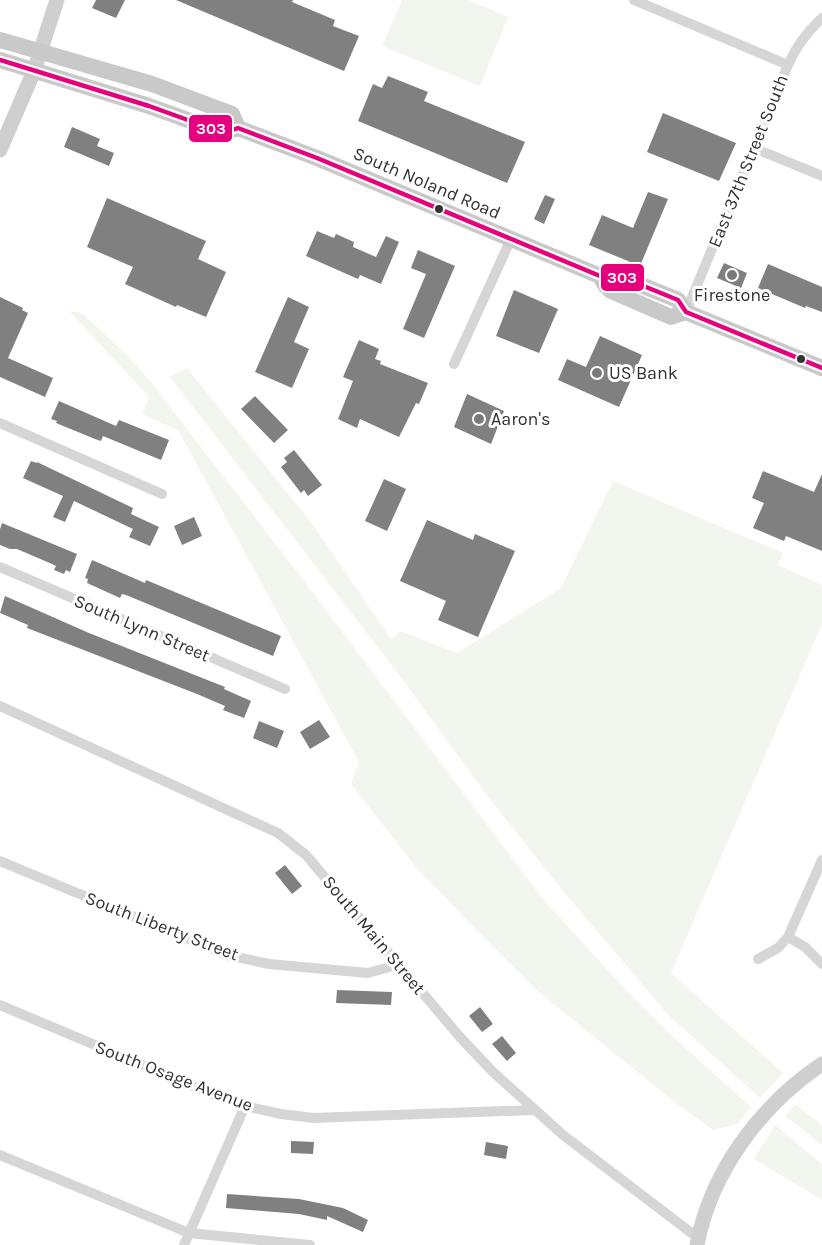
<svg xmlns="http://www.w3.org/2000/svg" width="822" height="1245" viewBox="0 0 822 1245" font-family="Karla,sans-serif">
  <rect width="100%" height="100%" fill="#fff"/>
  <!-- green -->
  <path fill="#f3f6ee" d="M 402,0 L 469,0 L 508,17 L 480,86 L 382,46 Z
    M 69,311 L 82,313 L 129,357 L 150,381 L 301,577 L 542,898 L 626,990 L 669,1033 L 751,1107 L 738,1124 L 713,1130 L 678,1105 L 534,988 L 419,871 L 351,784 L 359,762 L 178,430 L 142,414 L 149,397 Z
    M 187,368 L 313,525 L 391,639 L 400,631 L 457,653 L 561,588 L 613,481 L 783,553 L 778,565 L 822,585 L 822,624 L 671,973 L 783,1073 L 760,1098 L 669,1016 L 563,891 L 492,802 L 396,671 L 170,377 Z
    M 795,1104 L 822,1125 L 822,1145 L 785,1116 Z
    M 775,1125 L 822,1164 L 822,1200 L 754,1159 Z"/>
  <!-- building -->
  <path fill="#808080" d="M 96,0 L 125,0 L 116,18 L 92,8 Z
    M 176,0 L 293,0 L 292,2 L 335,20 L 333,26 L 359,36 L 344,71 Z
    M 388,76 L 428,92 L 424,101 L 525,142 L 507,183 L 358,121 L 373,84 L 382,88 Z
    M 663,113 L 736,143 L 719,181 L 647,152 Z
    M 72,127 L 100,139 L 97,146 L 114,153 L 109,166 L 64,147 Z
    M 648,192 L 668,199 L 640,266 L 589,245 L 602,215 L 633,228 Z
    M 545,195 L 555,199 L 544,224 L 534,219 Z
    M 107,198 L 206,241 L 198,259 L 226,272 L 206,317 L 177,305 L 176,307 L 125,284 L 133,267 L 87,247 Z
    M 317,231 L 334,238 L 336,234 L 354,242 L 353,247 L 376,257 L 386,236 L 399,242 L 381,284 L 360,275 L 358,279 L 306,256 Z
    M 418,250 L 455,266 L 424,338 L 403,329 L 426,274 L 411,268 Z
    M 724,263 L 747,273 L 741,288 L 717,278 Z
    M 768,264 L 822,287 L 822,312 L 806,306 L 805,308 L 758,288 Z
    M 514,290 L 558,309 L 539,353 L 496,336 Z
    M 0,297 L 23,308 L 22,310 L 28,313 L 8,358 L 53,378 L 45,397 L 0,377 Z
    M 288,297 L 309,307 L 294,342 L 309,349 L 292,388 L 255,372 Z
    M 600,336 L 642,355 L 619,407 L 558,380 L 567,359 L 586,367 Z
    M 359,340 L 379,349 L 375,359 L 381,361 L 380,364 L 428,383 L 419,404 L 416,403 L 399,437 L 360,419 L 357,428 L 338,419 L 353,381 L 343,377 Z
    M 467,394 L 504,411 L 491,444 L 454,427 Z
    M 255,396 L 288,430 L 274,443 L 241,409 Z
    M 59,401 L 116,426 L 119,420 L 169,440 L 161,460 L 103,436 L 101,441 L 95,439 L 56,423 L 57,421 L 51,419 Z
    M 294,450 L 322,485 L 308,496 L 304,490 L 301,493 L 281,467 L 287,462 L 284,458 Z
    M 31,461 L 37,463 L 37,462 L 133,508 L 131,514 L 159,527 L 150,546 L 129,537 L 133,529 L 74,501 L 65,522 L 53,517 L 63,496 L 23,478 Z
    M 763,471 L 814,492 L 822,474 L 822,551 L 786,536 L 784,541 L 753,528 L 764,503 L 752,498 Z
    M 384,479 L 406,489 L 387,531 L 365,521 Z
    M 194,517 L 202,536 L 182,545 L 174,526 Z
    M 427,520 L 473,540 L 475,534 L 515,551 L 478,637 L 438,620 L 446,601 L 400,581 Z
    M 2,523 L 77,554 L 70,572 L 66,570 L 64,574 L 54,570 L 56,566 L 52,564 L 17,549 L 10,549 L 0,545 L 0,529 Z
    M 92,560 L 145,583 L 146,580 L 281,636 L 273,656 L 126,595 L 122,594 L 120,598 L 87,583 L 88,579 L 85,578 Z
    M 5,596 L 89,633 L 225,687 L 224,689 L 251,701 L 244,718 L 223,710 L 225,706 L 197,694 L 27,628 L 28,625 L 0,613 Z
    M 319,720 L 330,737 L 310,749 L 300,732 Z
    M 259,721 L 284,731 L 277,748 L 253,738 Z
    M 285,865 L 302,886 L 292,894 L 275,873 Z
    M 337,990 L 392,992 L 391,1005 L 336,1003 Z
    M 480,1007 L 493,1024 L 482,1032 L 469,1016 Z
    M 502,1036 L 516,1053 L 507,1061 L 492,1044 Z
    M 291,1141 L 314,1142 L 313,1154 L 291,1153 Z
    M 486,1142 L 508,1146 L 506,1159 L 484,1155 Z
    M 227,1194 L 299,1199 L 343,1208 L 368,1220 L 363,1232 L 327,1216 L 327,1220 L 299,1214 L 226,1208 Z"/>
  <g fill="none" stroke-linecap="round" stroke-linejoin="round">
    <!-- minor -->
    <path stroke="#d6d6d6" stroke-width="10" d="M 634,0 L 788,65
      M 754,148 L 822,176
      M 686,312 L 788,65 C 796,46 807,32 822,18
      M 454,364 L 511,239
      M 0,423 L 162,494
      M 0,567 L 285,689
      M 0,706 L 278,833 L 306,855 L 459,1036 L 493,1072 L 563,1135 L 698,1238
      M 0,861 L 227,955 L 269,964 L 368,973 L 400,964
      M 788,937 L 805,947 L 822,964
      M 758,959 L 778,948 L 788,937 L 822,860
      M 0,1005 L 209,1093 L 245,1106 L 281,1114 L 313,1118 L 534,1110
      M 0,1155 L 189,1233 L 310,1245
      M 184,1245 L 245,1106"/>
    <!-- secondary -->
    <path stroke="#cfcfcf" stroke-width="15" d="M 0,150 L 34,71 L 57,0
      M 697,1245 C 711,1171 761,1105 822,1064"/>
    <!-- primary -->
    <path stroke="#c9c9c9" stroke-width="16" d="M 0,40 L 152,84 L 232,114 L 238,128
      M 0,60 L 149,106 L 224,133 L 238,128 L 317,158 L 600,276 L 619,276 L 678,300 L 686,312 L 822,368
      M 600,276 L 605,285 L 611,291 L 671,317 L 686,312"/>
    <defs>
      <path id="bus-1" d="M 0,60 L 149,106 L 224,133 L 238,128 L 317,158 L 600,276 L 619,276 L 678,300 L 686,312 L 822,368"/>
    </defs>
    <!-- bus-1 casing -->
    <use href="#bus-1" stroke="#fff" stroke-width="9"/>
    <!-- bus-1 -->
    <use href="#bus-1" stroke="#e5007d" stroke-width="4.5"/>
  </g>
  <!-- markers -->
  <g fill="#323232" stroke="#fff" stroke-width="2">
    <circle cx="439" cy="209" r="5"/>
    <circle cx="801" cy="359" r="5"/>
  </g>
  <g fill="#7a7a7a" stroke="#fff" stroke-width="2">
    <circle cx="732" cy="275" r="6"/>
    <circle cx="597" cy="373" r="6"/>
    <circle cx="479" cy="419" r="6"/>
  </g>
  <g text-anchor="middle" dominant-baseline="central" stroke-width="6" stroke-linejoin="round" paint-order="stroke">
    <!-- street labels -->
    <g font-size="18" fill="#323232" stroke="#fff">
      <text transform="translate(748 161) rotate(-68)">East 37th Street South</text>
      <text transform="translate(427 183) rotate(23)">South Noland Road</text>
      <text transform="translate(142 628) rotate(23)">South Lynn Street</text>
      <text transform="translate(162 926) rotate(21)">South Liberty Street</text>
      <text transform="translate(374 935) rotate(50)">South Main Street</text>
      <text transform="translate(174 1076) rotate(21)">South Osage Avenue</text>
    </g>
    <!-- poi labels -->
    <g font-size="18" fill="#323232" stroke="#fff" text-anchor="start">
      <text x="732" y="295" text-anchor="middle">Firestone</text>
      <text x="609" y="373">US Bank</text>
      <text x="491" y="419">Aaron's</text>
    </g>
  </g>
  <g stroke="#fff" stroke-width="2">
    <rect x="188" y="114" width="45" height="29" rx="6" fill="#e5007d"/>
    <rect x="600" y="263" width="45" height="29" rx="6" fill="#e5007d"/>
  </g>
  <g font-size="16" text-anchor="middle" font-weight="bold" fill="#fff">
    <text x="211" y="134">303</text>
    <text x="622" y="283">303</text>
  </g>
</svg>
